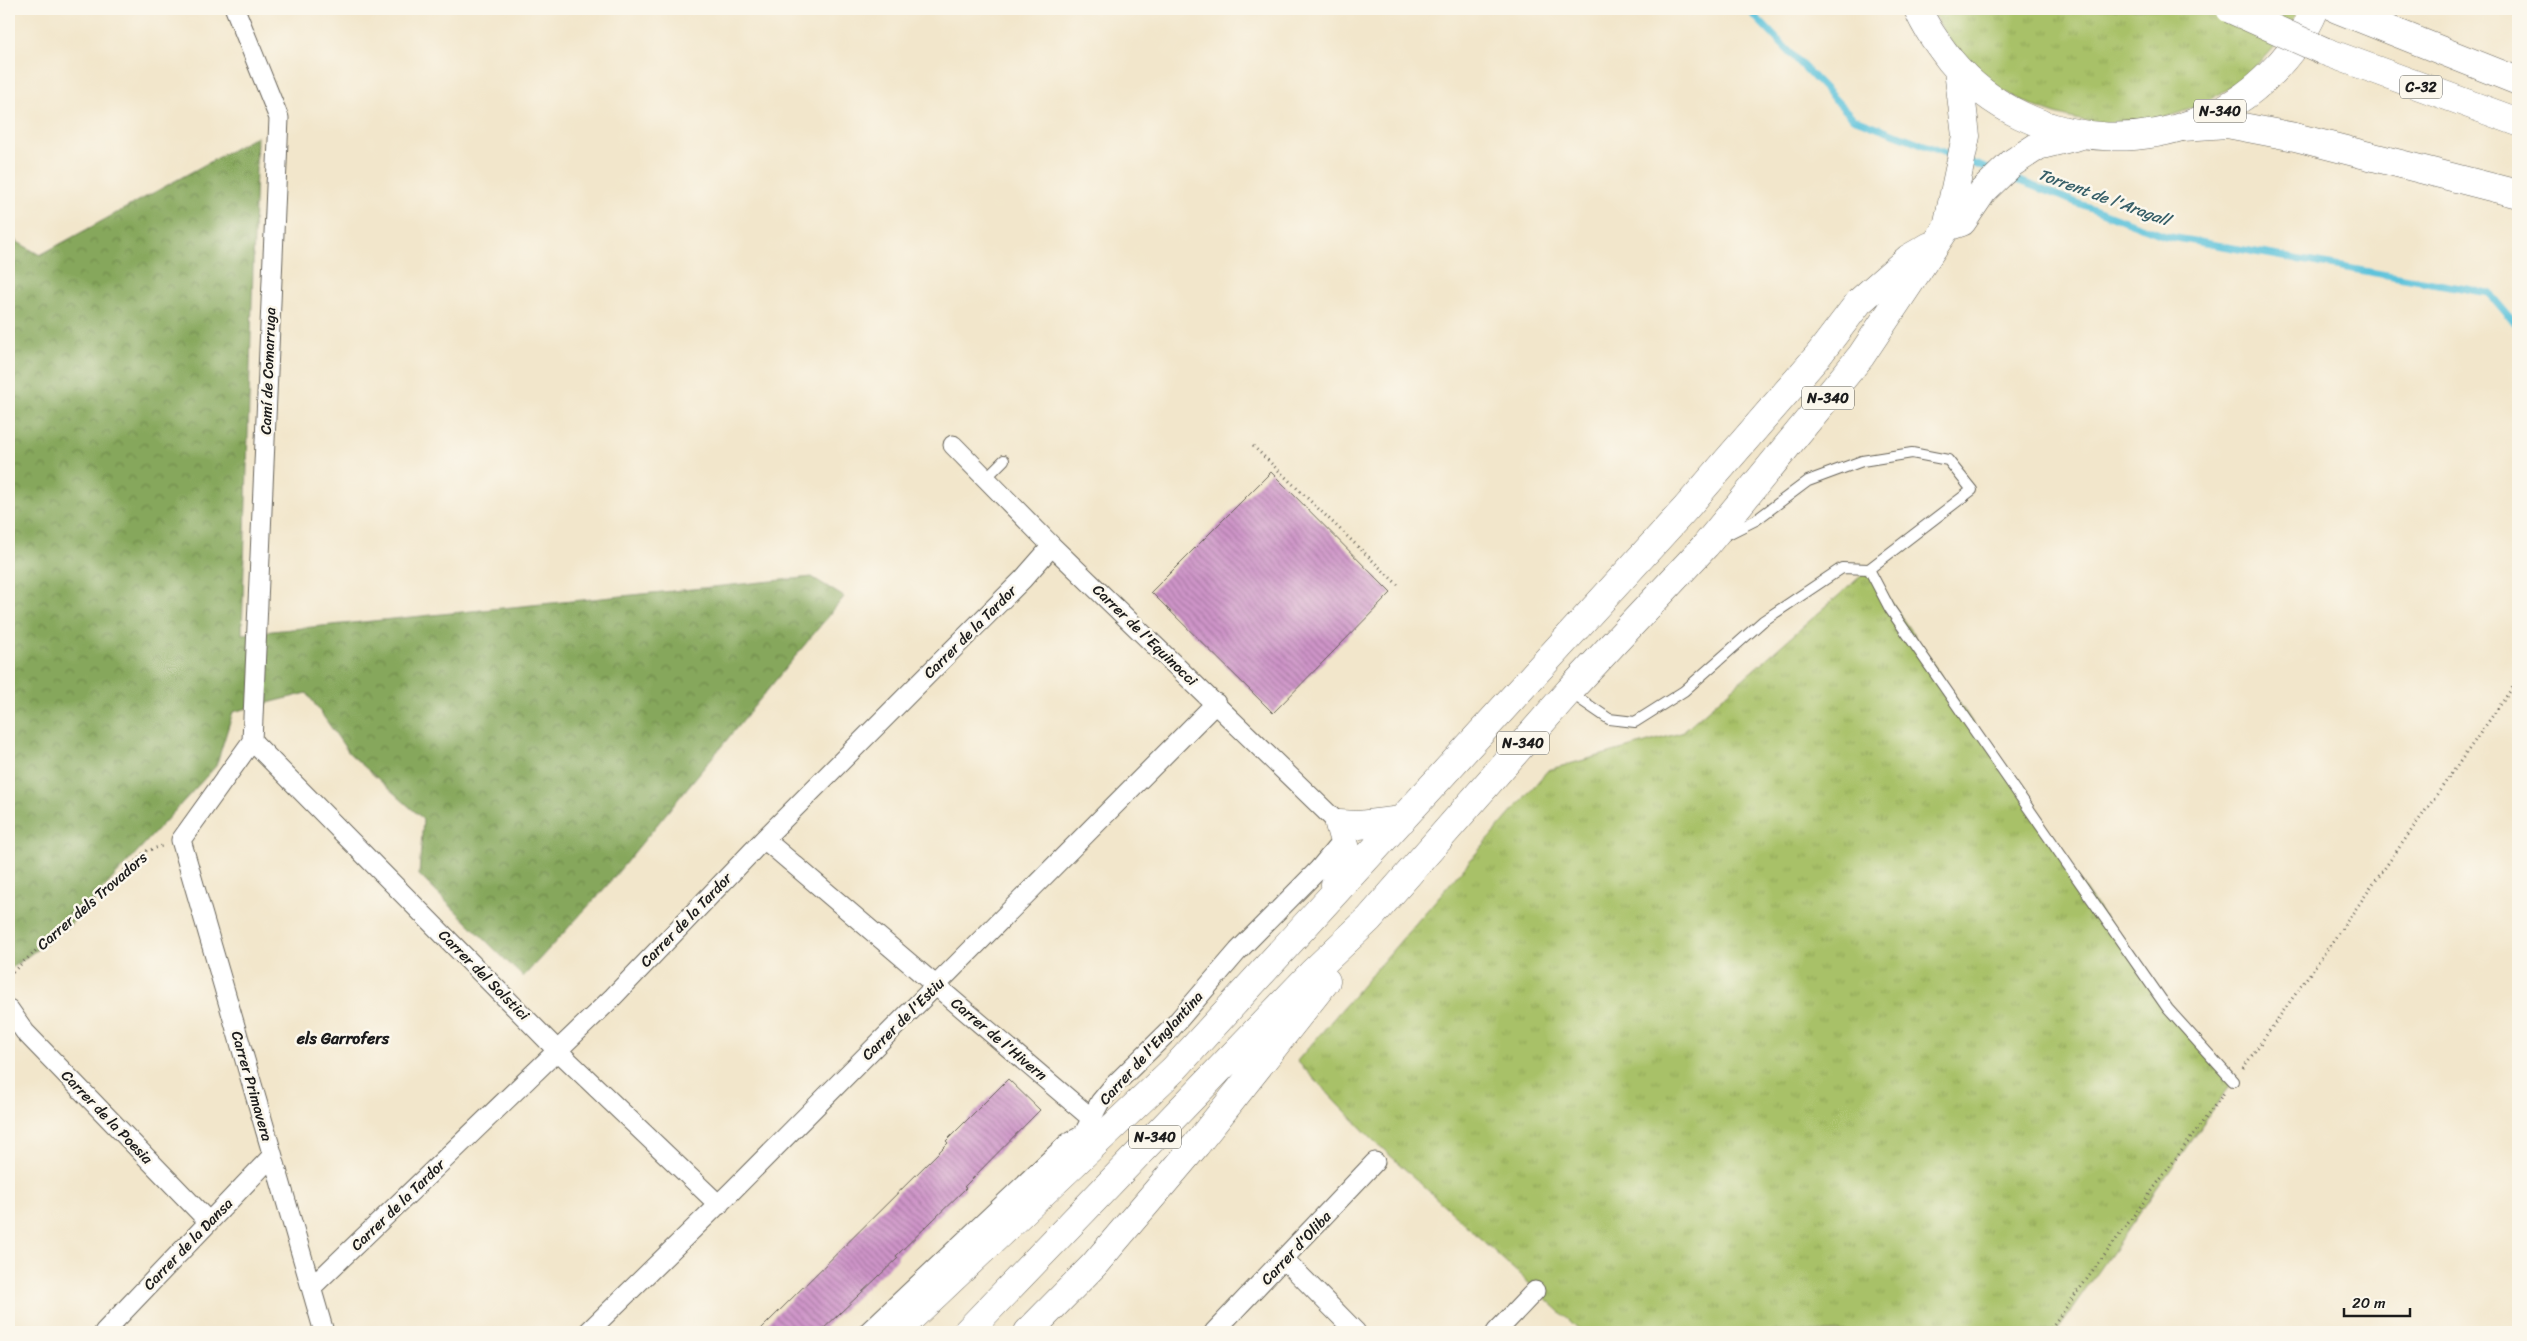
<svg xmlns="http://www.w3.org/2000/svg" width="2527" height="1341" viewBox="0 0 2527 1341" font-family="Sriracha,sans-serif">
  <defs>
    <pattern id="grass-tufts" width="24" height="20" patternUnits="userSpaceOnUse" patternTransform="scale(1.25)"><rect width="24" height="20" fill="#a8c167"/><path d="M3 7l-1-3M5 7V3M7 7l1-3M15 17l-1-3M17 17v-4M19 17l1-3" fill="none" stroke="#90a559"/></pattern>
    <pattern id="forest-crowns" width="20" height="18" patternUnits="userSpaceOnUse" patternTransform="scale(1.25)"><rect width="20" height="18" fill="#86a75c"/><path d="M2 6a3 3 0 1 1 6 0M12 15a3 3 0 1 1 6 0" fill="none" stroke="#6d874b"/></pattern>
    <pattern id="building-back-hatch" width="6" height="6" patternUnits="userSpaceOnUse" patternTransform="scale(1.25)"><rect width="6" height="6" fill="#ce94c8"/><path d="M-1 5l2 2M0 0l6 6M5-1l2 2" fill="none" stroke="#a678a2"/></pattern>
  </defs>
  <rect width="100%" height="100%" fill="#fbf7ec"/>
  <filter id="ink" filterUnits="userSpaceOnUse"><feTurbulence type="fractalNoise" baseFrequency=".02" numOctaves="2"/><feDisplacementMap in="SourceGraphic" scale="10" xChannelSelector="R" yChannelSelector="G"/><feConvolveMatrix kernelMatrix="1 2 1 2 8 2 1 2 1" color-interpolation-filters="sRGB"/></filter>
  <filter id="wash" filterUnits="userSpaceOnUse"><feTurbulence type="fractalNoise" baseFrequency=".0096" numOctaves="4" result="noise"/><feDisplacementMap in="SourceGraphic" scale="20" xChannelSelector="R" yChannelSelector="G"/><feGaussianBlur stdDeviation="1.12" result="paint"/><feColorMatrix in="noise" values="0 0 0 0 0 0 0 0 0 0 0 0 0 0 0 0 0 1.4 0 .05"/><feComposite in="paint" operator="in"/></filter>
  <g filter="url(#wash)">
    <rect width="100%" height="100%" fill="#f2e6cb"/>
    <!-- grass -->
    <path fill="url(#grass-tufts)" stroke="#626e42" d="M 1932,9 L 2298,9 C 2287,36 2264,61 2241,79 C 2206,107 2164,122 2118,125 C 2110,125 2101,123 2092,122 C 2025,113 1959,73 1932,9 Z
      M 1869,569 L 2073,872 L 2168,1009 L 2233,1081 L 2056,1332 L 1582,1332 L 1370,1137 L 1297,1061 L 1548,770 L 1681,733 Z"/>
    <!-- forest -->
    <path fill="url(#forest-crowns)" stroke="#51623c" d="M 257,136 L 242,634 L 812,577 L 844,597 L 605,888 L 523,977 L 419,875 L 423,819 L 349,753 L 307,693 L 233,712 L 216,766 L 69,926 L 9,970 L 9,237 L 40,255 Z"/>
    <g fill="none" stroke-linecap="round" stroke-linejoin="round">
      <!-- stream -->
      <path stroke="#5dc3db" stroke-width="7" d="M 1748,9 L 1853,118 L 1956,157
        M 1966,161 L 1994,171
        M 2006,176 L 2165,236 L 2489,293 L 2518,327"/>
    </g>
    <g id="blocks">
      <!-- building -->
      <path fill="url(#building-back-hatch)" d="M 1271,472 L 1391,593 L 1273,713 L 1151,592 Z
        M 1008,1079 L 1040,1110 L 964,1187 L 966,1188 L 896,1256 L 898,1258 L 820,1332 L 758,1332 L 948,1143 L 946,1141 Z"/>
    </g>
  </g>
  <g filter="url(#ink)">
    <use href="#blocks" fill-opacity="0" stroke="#676359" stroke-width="1"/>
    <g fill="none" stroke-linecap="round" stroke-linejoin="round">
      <defs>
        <path id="lane" d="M 986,478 L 1004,460
          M 1726,535 L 1756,520 L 1808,481 L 1862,461 L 1912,453 L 1948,460 L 1972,490 L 1869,569 L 1890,609 L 2168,1009 L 2233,1081
          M 1571,693 L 1609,719 L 1635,722 L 1684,691 L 1763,621 L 1842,568 L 1869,569"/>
        <path id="street" d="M 235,9 L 279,118 L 252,741
          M 953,445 L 1052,546 L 1339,824
          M 252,741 L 558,1051 L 719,1205
          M 252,741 L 181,840 L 324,1332
          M 764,839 L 1091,1118
          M 9,1009 L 25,1032 L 209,1222
          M 1285,1260 L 1356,1332
          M 312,1287 L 613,997 L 764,839 L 1023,579 L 1052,546
          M 104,1332 L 272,1156
          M 588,1332 L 732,1191 L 1216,703
          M 868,1332 L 1068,1143 L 1083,1135 L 1100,1102 L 1114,1085 L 1170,1030 L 1238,951 L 1318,870 L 1343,840
          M 1214,1332 L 1375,1162
          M 1496,1332 L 1535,1291"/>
        <path id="primary" d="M 1918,9 C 1925,27 1938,44 1950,60 C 2030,157 2182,162 2270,74 C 2289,55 2305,33 2315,9
          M 1947,227 L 1962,222 L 1983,191 L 2012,163 L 2038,146 L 2079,136
          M 1335,885 L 1348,856 L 1339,824 L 1359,825 L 1402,820
          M 896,1332 L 1174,1069 L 1686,508 L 1817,357 L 1859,302 L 1909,258 L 1930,246
          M 967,1332 L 1312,973 L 1369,919 L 1569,691 L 1706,545 L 1861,356 L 1947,227 L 1966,136 L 1958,70
          M 1028,1332 L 1094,1265 L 1196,1145 L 1326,981"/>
        <path id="highway" d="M 2337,9 L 2518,81
          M 2324,51 L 2518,122
          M 2183,127 L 2227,124 L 2295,137 L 2518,194"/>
      </defs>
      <!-- lane casing -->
      <use href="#lane" stroke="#676359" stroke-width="12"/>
      <!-- street casing -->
      <use href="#street" stroke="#676359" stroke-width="21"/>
      <!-- primary casing -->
      <use href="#primary" stroke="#676359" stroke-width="29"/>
      <!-- highway casing -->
      <use href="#highway" stroke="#676359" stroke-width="29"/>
      <!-- path -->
      <path stroke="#676359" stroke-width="3" stroke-dasharray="1 4" stroke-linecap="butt" d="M 1253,446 L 1398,585
        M 9,975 L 146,851 L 162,846
        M 2243,1068 L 2518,680
        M 2048,1332 L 2224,1093"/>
      <!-- lane -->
      <use href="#lane" stroke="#fff" stroke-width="10"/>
      <!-- street -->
      <use href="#street" stroke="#fff" stroke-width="19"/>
      <!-- primary -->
      <use href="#primary" stroke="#fff" stroke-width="28"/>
      <!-- highway -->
      <use href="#highway" stroke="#fff" stroke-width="28"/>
      <defs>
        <path id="highway-bridge" d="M 2230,9 L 2324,51"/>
      </defs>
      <!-- highway-bridge casing -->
      <use href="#highway-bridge" stroke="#676359" stroke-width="29" stroke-linecap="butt"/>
      <!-- highway-bridge -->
      <use href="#highway-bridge" stroke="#fff" stroke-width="28"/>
    </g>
  </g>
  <g text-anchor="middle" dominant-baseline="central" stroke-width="5" stroke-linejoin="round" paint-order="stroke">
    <!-- shield labels -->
    <g fill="#fbf7ec" stroke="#5f5e5a" stroke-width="1">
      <rect x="2400" y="75.5" width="42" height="23" rx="4"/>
      <rect x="2194" y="99.5" width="52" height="23" rx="4"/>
      <rect x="1802" y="386.5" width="52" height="23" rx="4"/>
      <rect x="1497" y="731.5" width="52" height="23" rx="4"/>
      <rect x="1129" y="1125.5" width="52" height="23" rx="4"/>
    </g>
    <g font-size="14" font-weight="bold" fill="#1c1c1c">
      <text x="2421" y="87">C-32</text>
      <text x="2220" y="111">N-340</text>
      <text x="1828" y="398">N-340</text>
      <text x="1523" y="743">N-340</text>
      <text x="1155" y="1137">N-340</text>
    </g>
    <!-- street labels -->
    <g font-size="15" fill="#1c1c1c" stroke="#fbf7ec">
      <text transform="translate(268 371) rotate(-88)">Camí de Comarruga</text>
      <text transform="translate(970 632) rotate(-45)">Carrer de la Tardor</text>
      <text transform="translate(1145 635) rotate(44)">Carrer de l'Equinocci</text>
      <text transform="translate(92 901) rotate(-41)">Carrer dels Trovadors</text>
      <text transform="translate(686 920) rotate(-46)">Carrer de la Tardor</text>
      <text transform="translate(484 975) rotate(45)">Carrer del Solstici</text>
      <text transform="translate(903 1019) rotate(-45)">Carrer de l'Estiu</text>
      <text transform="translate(999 1039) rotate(40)">Carrer de l'Hivern</text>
      <text transform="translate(1151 1048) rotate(-48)">Carrer de l'Englantina</text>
      <text transform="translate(252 1086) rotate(74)">Carrer Primavera</text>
      <text transform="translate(107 1117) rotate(46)">Carrer de la Poesia</text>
      <text transform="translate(398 1205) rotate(-44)">Carrer de la Tardor</text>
      <text transform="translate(188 1244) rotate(-46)">Carrer de la Dansa</text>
      <text transform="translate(1296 1248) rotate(-47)">Carrer d'Oliba</text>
    </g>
    <!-- water labels -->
    <g font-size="16" font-style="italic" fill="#365f68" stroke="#fbf7ec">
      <text transform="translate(2104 197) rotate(20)">Torrent de l'Aragall</text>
    </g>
    <!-- neighbourhood labels -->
    <g font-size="16" font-weight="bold" fill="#1c1c1c" stroke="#fbf7ec">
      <text x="343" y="1038">els Garrofers</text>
    </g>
  </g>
  <!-- margin -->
  <rect width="2527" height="1341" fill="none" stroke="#fbf7ec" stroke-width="30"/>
  <!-- scale -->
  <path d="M2344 1308v8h66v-8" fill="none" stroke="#1c1c1c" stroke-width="2.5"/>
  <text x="2352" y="1308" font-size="15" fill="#1c1c1c" stroke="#fbf7ec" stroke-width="4" paint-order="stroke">20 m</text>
</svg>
